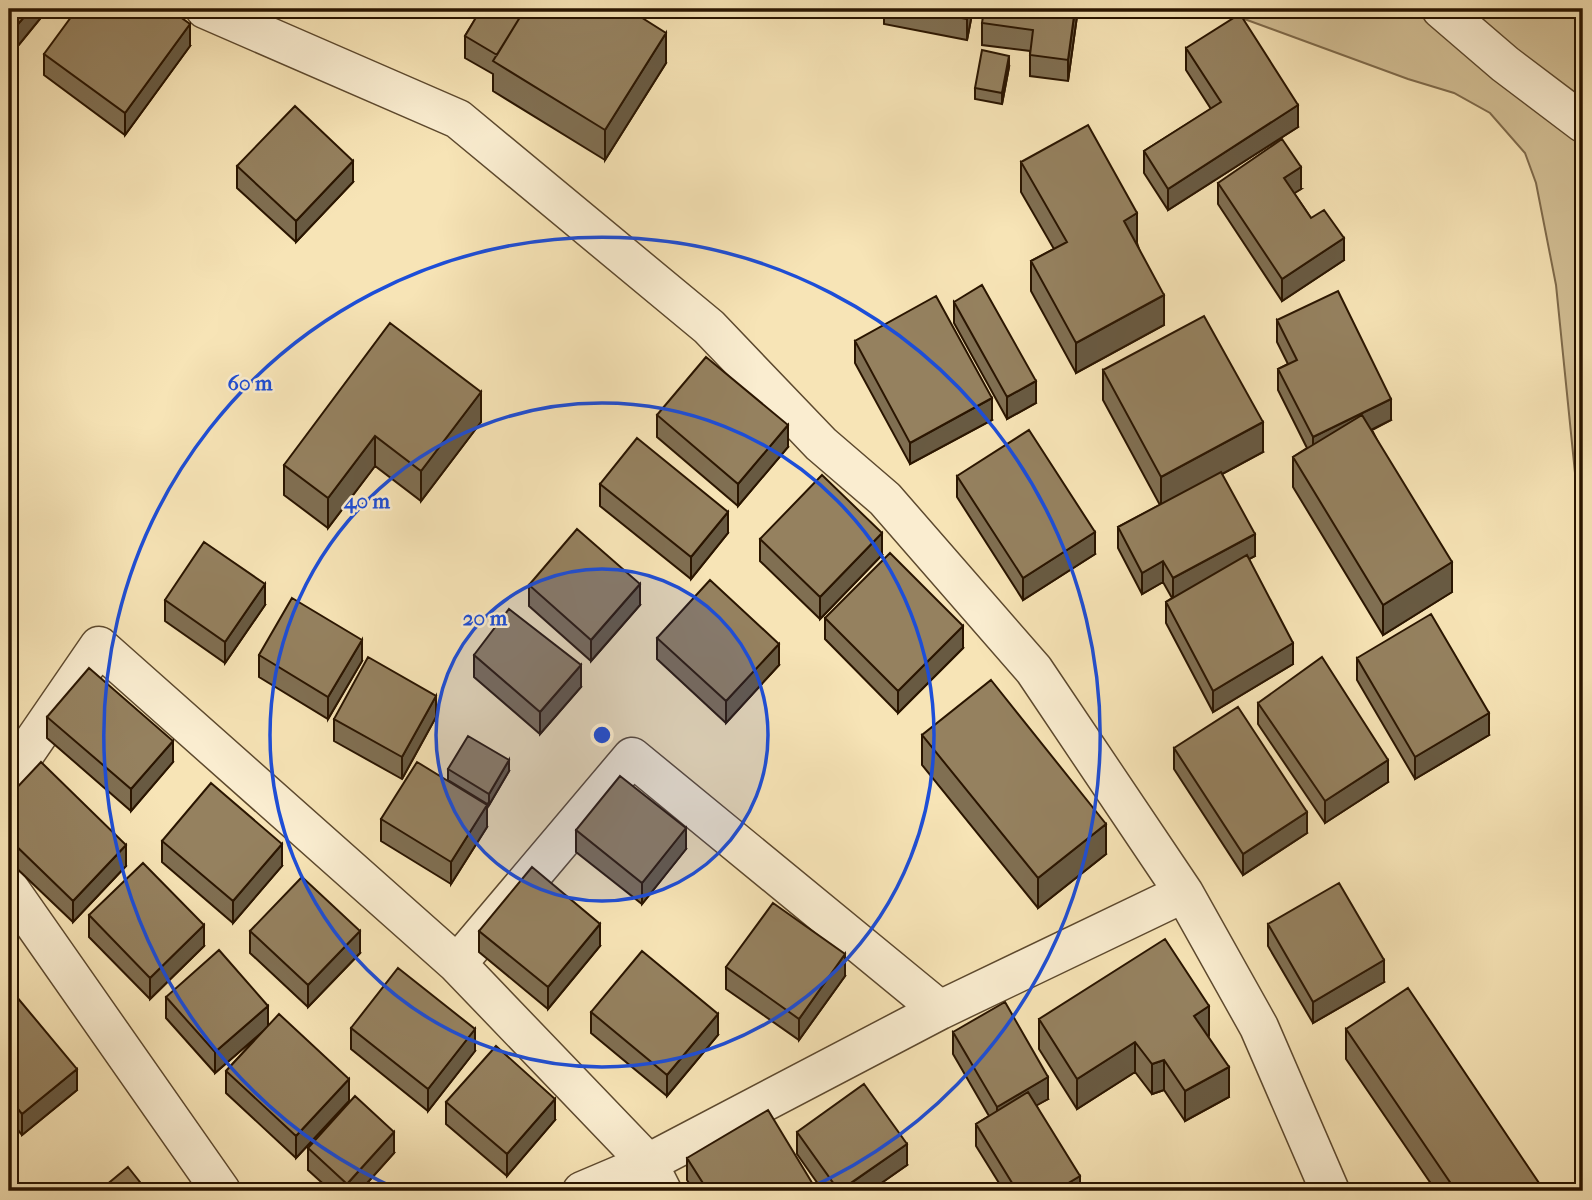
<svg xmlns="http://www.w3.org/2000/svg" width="1592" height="1200" viewBox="0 0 1592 1200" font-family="'IM FELL French Canon',serif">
  <rect width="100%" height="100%" fill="#f7e4b6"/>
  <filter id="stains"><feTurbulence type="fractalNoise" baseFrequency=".00286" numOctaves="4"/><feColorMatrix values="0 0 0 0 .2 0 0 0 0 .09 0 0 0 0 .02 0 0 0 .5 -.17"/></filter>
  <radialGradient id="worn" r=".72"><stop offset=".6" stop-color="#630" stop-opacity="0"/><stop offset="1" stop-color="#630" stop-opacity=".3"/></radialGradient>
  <!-- green -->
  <path fill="#d4c197" stroke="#7f6b4c" stroke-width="2" d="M 1217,9 L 1583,9 L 1583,552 L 1556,285 L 1536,183 L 1525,153 L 1490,113 L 1454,93 L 1408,79 Z"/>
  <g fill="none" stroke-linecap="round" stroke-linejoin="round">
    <defs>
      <path id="minor" d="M 205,9 L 458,119 L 709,327 L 821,444 L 885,499 L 1034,670 L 1184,893 L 1259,1027 L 1330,1191
        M 1441,9 L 1505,64 L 1583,123
        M 9,777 L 99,646 L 457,964 L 632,757 L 940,1010
        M 9,888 L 221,1191
        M 457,964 L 648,1163 L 662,1191
        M 582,1191 L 648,1163 L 940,1010 L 1184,893"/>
    </defs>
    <!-- minor casing -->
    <use href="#minor" stroke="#5d492e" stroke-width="41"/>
    <!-- minor -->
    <use href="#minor" stroke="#faedd0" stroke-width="38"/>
  </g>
  <!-- wall -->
  <path fill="#806f52" stroke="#2a1500" stroke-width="2" d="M 9,9 L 48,9 L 13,52 L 9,48 Z
    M 463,9 L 481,9 L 478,14 L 666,63 L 605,160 L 493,91 L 493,74 L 465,58 L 465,36 L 478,15 Z
    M 884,9 L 973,9 L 967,40 L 884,24 Z
    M 1078,9 L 1068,81 L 1030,76 L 1030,51 L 982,45 L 982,23 Z
    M 190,46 L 125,135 L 44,75 L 44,54 Z
    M 1186,48 L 1298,127 L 1168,210 L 1144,173 L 1144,151 L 1211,109 L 1186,70 Z
    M 1009,67 L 1002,104 L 975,99 L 975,88 Z
    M 1021,162 L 1137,243 L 1164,325 L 1076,373 L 1031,291 L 1031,261 L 1054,249 L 1021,192 Z
    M 237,166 L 353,182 L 296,242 L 237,188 Z
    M 1218,183 L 1301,189 L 1294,193 L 1311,218 L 1344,260 L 1282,301 L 1218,204 Z
    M 954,302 L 1036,403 L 1007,419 L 954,323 Z
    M 1277,320 L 1391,420 L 1372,430 L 1452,592 L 1383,635 L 1293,487 L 1293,457 L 1307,448 L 1278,390 L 1278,369 L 1288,364 L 1277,342 Z
    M 855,341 L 992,420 L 910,464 L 855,363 Z
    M 1103,370 L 1263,452 L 1222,474 L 1255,556 L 1249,559 L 1293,664 L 1213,712 L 1166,623 L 1166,602 L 1172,598 L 1163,582 L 1142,594 L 1118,548 L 1118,527 L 1160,505 L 1103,400 Z
    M 481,392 L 481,422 L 421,501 L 375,466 L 328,528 L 284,495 L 284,465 Z
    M 657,415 L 788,447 L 738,506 L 657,437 Z
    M 957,476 L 1095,554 L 1023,600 L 957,497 Z
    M 600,484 L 728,533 L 691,579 L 600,506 Z
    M 760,539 L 882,555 L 820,619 L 760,561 Z
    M 529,585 L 640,605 L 591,661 L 529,606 Z
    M 165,600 L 265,605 L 225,663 L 165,621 Z
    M 825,618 L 963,648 L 898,713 L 825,639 Z
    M 657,638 L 779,665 L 726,723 L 657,659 Z
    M 259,655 L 362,661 L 328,719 L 259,677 Z
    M 474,655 L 581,687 L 540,734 L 474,677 Z
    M 1357,658 L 1489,735 L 1415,779 L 1357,680 Z
    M 1258,703 L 1388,782 L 1325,823 L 1258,724 Z
    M 47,717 L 173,762 L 131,811 L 47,738 Z
    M 436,717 L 402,779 L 334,741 L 334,719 Z
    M 922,735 L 1106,854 L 1038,908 L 922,765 Z
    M 1174,748 L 1307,833 L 1243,875 L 1174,769 Z
    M 448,769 L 509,771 L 489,805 L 448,780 Z
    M 9,796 L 126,866 L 73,922 L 9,861 Z
    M 381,819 L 487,827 L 451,884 L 381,841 Z
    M 576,830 L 686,849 L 642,904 L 576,852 Z
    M 162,841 L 282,866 L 233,923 L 162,862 Z
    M 89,915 L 204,946 L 150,999 L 89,937 Z
    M 1268,924 L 1384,982 L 1313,1023 L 1268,946 Z
    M 250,931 L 360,953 L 308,1007 L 250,953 Z
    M 479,931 L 600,946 L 548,1009 L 479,952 Z
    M 726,967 L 845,976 L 799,1040 L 726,989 Z
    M 9,992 L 77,1090 L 22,1135 L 9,1119 Z
    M 166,997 L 268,1026 L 349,1101 L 296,1158 L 226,1093 L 226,1071 L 263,1031 L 215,1073 L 166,1018 Z
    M 591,1012 L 718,1035 L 667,1096 L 591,1033 Z
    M 1039,1019 L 1209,1036 L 1208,1036 L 1229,1097 L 1185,1121 L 1164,1090 L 1152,1094 L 1135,1072 L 1077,1109 L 1039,1049 Z
    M 351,1028 L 475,1051 L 428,1111 L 351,1049 Z
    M 1346,1029 L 1541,1191 L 1436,1191 L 1346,1059 Z
    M 953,1032 L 1048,1099 L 1036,1105 L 1080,1191 L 1004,1191 L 976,1146 L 976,1124 L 989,1116 L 953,1054 Z
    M 446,1102 L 555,1120 L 507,1176 L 446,1124 Z
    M 797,1132 L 907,1165 L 870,1191 L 823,1191 L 797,1154 Z
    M 308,1148 L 394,1153 L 360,1191 L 331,1191 L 308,1170 Z
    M 687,1158 L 817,1191 L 694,1191 L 687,1180 Z"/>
  <!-- shaded-wall -->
  <path fill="#685a42" stroke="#2a1500" stroke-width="2" d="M 31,9 L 48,9 L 13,52 L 13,30 Z
    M 969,9 L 973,9 L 967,40 L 967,19 Z
    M 1075,9 L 1078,9 L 1068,81 L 1068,60 Z
    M 190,24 L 190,46 L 125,135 L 125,113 Z
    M 666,33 L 666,63 L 605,160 L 605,130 Z
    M 1009,56 L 1009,67 L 1002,104 L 1002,93 Z
    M 1298,105 L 1298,127 L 1168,210 L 1168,189 Z
    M 353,161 L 353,182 L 296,242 L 296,221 Z
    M 1301,167 L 1301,189 L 1284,200 L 1284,178 Z
    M 1137,213 L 1137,243 L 1124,251 L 1124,221 Z
    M 1344,238 L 1344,260 L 1282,301 L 1282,279 Z
    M 1164,295 L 1164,325 L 1076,373 L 1076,343 Z
    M 1036,381 L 1036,403 L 1007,419 L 1007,397 Z
    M 481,392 L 481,422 L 421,501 L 421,471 Z
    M 992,398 L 992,420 L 910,464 L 910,443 Z
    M 1391,399 L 1391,420 L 1313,459 L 1313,437 Z
    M 1263,422 L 1263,452 L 1161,507 L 1161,477 Z
    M 788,425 L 788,447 L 738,506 L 738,484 Z
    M 375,436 L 375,466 L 328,528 L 328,498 Z
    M 728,512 L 728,533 L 691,579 L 691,557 Z
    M 1095,532 L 1095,554 L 1023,600 L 1023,578 Z
    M 882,533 L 882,555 L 820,619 L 820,597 Z
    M 1255,534 L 1255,556 L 1173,600 L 1173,578 Z
    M 1163,561 L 1163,582 L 1142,594 L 1142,573 Z
    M 1452,562 L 1452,592 L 1383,635 L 1383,605 Z
    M 265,584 L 265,605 L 225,663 L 225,642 Z
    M 640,584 L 640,605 L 591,661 L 591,640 Z
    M 963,626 L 963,648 L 898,713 L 898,691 Z
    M 362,640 L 362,661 L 328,719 L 328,697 Z
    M 1293,643 L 1293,664 L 1213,712 L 1213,691 Z
    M 779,644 L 779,665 L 726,723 L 726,701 Z
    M 581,665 L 581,687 L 540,734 L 540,712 Z
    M 436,696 L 436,717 L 402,779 L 402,757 Z
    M 1489,713 L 1489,735 L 1415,779 L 1415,757 Z
    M 173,741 L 173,762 L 131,811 L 131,789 Z
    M 509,760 L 509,771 L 489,805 L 489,794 Z
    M 1388,760 L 1388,782 L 1325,823 L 1325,801 Z
    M 487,805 L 487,827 L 451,884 L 451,862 Z
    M 1307,812 L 1307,833 L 1243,875 L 1243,854 Z
    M 1106,824 L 1106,854 L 1038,908 L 1038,878 Z
    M 686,828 L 686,849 L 642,904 L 642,883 Z
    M 282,844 L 282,866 L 233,923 L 233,901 Z
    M 126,845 L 126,866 L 73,922 L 73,901 Z
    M 600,924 L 600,946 L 548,1009 L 548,987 Z
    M 204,925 L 204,946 L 150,999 L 150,978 Z
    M 360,931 L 360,953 L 308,1007 L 308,985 Z
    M 845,954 L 845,976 L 799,1040 L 799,1019 Z
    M 1384,960 L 1384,982 L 1313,1023 L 1313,1002 Z
    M 268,1006 L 268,1027 L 215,1073 L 215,1052 Z
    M 1209,1006 L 1209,1036 L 1194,1046 L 1194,1016 Z
    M 718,1014 L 718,1035 L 667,1096 L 667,1075 Z
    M 475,1029 L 475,1051 L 428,1111 L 428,1089 Z
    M 1135,1042 L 1135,1072 L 1077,1109 L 1077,1079 Z
    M 1164,1060 L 1164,1090 L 1152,1094 L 1152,1064 Z
    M 1229,1067 L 1229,1097 L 1185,1121 L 1185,1091 Z
    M 77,1069 L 77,1090 L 22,1135 L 22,1114 Z
    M 1048,1077 L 1048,1099 L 997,1128 L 997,1107 Z
    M 349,1079 L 349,1101 L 296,1158 L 296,1136 Z
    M 555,1099 L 555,1120 L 507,1176 L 507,1154 Z
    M 394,1132 L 394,1153 L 360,1191 L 347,1191 L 347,1184 Z
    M 907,1144 L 907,1165 L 870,1191 L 840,1191 Z
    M 1080,1176 L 1080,1191 L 1055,1191 Z
    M 1541,1186 L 1541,1191 L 1533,1191 Z"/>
  <!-- building -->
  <path fill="#95815f" stroke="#2a1500" stroke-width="2" d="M 9,9 L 31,9 L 13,30 L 9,27 Z
    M 77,9 L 169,9 L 190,24 L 125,113 L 44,54 Z
    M 481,9 L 525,9 L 497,55 L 465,36 Z
    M 525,9 L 628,9 L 666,33 L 605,130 L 493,61 Z
    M 916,9 L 969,9 L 967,19 Z
    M 984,9 L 1075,9 L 1068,60 L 1030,55 L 1033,30 L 982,23 Z
    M 1240,14 L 1298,105 L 1168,189 L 1144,151 L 1221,102 L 1186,48 Z
    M 982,50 L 1009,56 L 1002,93 L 975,88 Z
    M 295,106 L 353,161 L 296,221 L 237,166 Z
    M 1088,125 L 1137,213 L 1124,221 L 1164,295 L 1076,343 L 1031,261 L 1067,242 L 1021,162 Z
    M 1282,139 L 1301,167 L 1284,178 L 1311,218 L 1324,210 L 1344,238 L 1282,279 L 1218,183 Z
    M 982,285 L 1036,381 L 1007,397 L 954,302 Z
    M 1338,291 L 1391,399 L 1313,437 L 1278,369 L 1297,360 L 1277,320 Z
    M 936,296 L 992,398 L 910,443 L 855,341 Z
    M 1204,316 L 1263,422 L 1161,477 L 1103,370 Z
    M 390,323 L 481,392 L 421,471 L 375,436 L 328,498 L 284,465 Z
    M 706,357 L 788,425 L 738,484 L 657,415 Z
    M 1362,415 L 1452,562 L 1383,605 L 1293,457 Z
    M 1029,430 L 1095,532 L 1023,578 L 957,476 Z
    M 637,438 L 728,512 L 691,557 L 600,484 Z
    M 1221,472 L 1255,534 L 1173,578 L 1163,561 L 1142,573 L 1118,527 Z
    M 822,475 L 882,533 L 820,597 L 760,539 Z
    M 577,529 L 640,584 L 591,640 L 529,585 Z
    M 204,542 L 265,584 L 225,642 L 165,600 Z
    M 890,553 L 963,626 L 898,691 L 825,618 Z
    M 1247,555 L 1293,643 L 1213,691 L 1166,602 Z
    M 710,580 L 779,644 L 726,701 L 657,638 Z
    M 292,598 L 362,640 L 328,697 L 259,655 Z
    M 509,609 L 581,665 L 540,712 L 474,655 Z
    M 1431,614 L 1489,713 L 1415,757 L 1357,658 Z
    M 368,657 L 436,696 L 402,757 L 334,719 Z
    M 1322,657 L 1388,760 L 1325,801 L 1258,703 Z
    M 89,668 L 173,741 L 131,789 L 47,717 Z
    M 991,680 L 1106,824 L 1038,878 L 922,735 Z
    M 1238,707 L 1307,812 L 1243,854 L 1174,748 Z
    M 468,736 L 509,760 L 489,794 L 448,769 Z
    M 41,762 L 126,845 L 73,901 L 9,839 L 9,796 Z
    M 417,762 L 487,805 L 451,862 L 381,819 Z
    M 620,776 L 686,828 L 642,883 L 576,830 Z
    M 211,783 L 282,844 L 233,901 L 162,841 Z
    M 143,863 L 204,925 L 150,978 L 89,915 Z
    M 532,867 L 600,924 L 548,987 L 479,931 Z
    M 302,877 L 360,931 L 308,985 L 250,931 Z
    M 1339,883 L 1384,960 L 1313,1002 L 1268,924 Z
    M 773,903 L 845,954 L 799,1019 L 726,967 Z
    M 1165,939 L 1209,1006 L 1194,1016 L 1229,1067 L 1185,1091 L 1164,1060 L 1152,1064 L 1135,1042 L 1077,1079 L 1039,1019 Z
    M 219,950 L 268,1006 L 215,1052 L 166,997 Z
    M 642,951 L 718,1014 L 667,1075 L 591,1012 Z
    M 398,968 L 475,1029 L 428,1089 L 351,1028 Z
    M 1408,988 L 1541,1186 L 1533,1191 L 1456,1191 L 1346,1029 Z
    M 11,990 L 77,1069 L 22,1114 L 9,1098 L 9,992 Z
    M 1005,1002 L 1048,1077 L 997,1107 L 953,1032 Z
    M 279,1014 L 349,1079 L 296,1136 L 226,1071 Z
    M 496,1046 L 555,1099 L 507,1154 L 446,1102 Z
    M 864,1084 L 907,1144 L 839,1191 L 797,1132 Z
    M 1028,1092 L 1080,1176 L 1055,1191 L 1017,1191 L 976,1124 Z
    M 355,1096 L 394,1132 L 347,1184 L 308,1148 Z
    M 768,1110 L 817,1191 L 708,1191 L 687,1158 Z
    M 128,1167 L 147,1191 L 99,1191 Z"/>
  <!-- distance rings -->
  <circle cx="602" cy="735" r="166" fill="#1d4ed8" fill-opacity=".12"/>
  <g fill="none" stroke="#1d4ed8" stroke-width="3.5">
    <circle cx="602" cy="735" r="166"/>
    <circle cx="602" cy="735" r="332"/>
    <path d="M399 1190A498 498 0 1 1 805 1190"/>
  </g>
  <circle cx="602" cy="735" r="10" fill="#1d4ed8" stroke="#faedd0" stroke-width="3.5"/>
  <g font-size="21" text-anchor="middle" font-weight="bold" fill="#1d4ed8" stroke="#faedd0" stroke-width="5" stroke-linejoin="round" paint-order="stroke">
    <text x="250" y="390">60 m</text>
    <text x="367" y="508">40 m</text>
    <text x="485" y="625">20 m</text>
  </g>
  <!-- margin -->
  <rect width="1592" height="1200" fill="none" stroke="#f7e4b6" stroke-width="35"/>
  <rect x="10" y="10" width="1571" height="1179" fill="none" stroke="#2a1500" stroke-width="3.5"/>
  <rect x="18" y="18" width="1557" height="1165" fill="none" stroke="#2a1500" stroke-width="2"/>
  <rect width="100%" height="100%" filter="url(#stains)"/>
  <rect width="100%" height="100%" fill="url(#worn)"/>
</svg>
